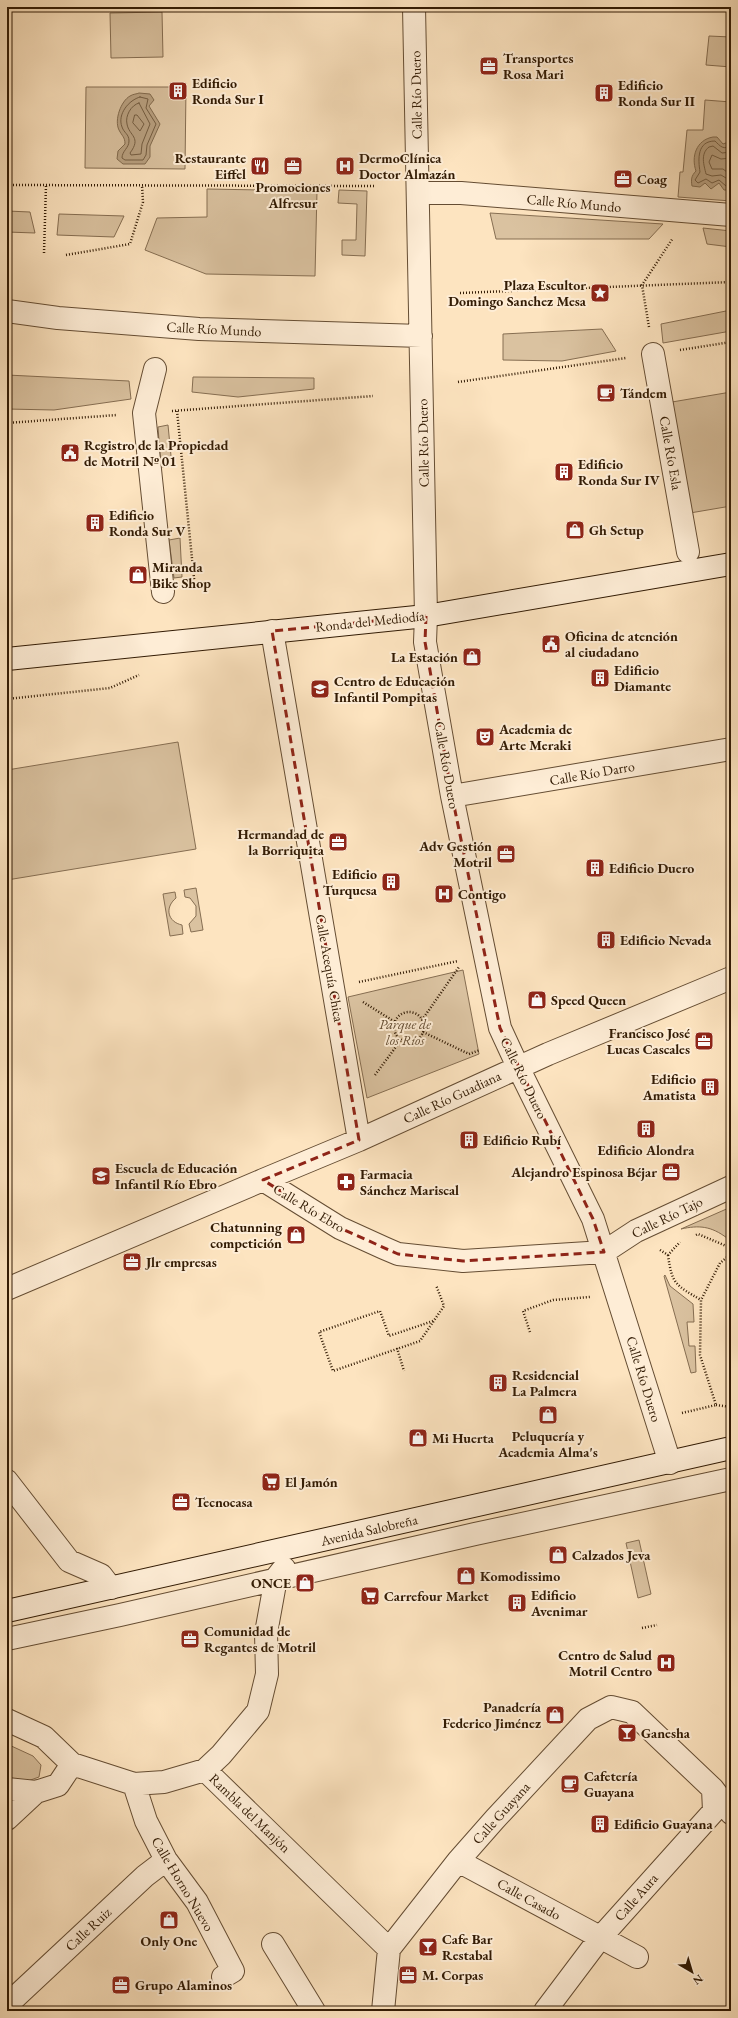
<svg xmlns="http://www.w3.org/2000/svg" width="738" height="2018" viewBox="0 0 738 2018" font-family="'EB Garamond',serif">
  <rect width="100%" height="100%" fill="#fde4c0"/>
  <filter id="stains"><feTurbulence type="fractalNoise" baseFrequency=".005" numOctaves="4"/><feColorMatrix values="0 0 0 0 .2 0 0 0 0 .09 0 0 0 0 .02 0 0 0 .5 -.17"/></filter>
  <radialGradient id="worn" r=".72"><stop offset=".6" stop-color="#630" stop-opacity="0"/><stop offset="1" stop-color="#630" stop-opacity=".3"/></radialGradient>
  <!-- green -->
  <path fill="#dac2a0" stroke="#866e52" d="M 162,12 L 163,57 L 111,58 L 110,13 Z
    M 709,36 L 731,37 L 731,67 L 706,65 Z
    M 86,87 L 186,87 L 185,169 L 85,168 Z
    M 705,100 L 731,102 L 731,201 L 678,197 L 680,172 L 683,172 L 687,130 L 703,130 Z
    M 207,189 L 317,191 L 315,276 L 206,274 L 145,250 L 157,218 L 207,217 Z
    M 339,190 L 367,191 L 365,256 L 342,255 L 342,240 L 356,240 L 357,204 L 338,203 Z
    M 7,211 L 30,212 L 35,233 L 7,232 Z
    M 490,213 L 663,224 L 649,239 L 496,239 Z
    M 59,214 L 124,216 L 114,237 L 57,235 Z
    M 703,228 L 731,231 L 731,247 L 707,244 Z
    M 731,310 L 731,331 L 663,343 L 661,324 Z
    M 602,329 L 616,351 L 562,361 L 503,360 L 503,334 Z
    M 7,375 L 129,381 L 131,399 L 54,410 L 7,409 Z
    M 193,377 L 314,378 L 314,389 L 238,397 L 192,392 Z
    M 731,392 L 731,506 L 690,513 L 672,402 Z
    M 168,425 L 172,466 L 161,467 L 158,427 Z
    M 180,538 L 182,577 L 174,578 L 169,540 Z
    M 178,742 L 196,849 L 7,880 L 7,770 Z
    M 196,888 L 203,930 L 191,932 L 189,924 L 196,916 L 196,906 L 190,898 L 185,897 L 184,890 Z
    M 175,892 L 176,898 C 164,908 168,922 182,925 L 183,934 L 170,936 L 163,894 Z
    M 463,970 L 479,1054 L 367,1098 L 348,997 Z
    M 731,1207 L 731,1235 L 727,1238 C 711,1226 699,1225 681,1229 Z
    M 665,1275 L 670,1286 L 693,1304 L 694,1322 L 687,1322 L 689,1346 L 695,1346 L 696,1372 L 691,1373 L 664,1276 Z
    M 639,1540 L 651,1594 L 638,1598 L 626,1543 Z
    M 7,1744 L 33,1756 L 41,1765 L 39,1777 L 25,1782 L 7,1780 Z"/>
  <!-- water -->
  <path fill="#b8a080" stroke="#826b4e" d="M 139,93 L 150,94 L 154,100 L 149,106 L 160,124 L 150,146 L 150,157 L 145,164 L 123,164 L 117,159 L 118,151 L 125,144 C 125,137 122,136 119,130 C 114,120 121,101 130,96 C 133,94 137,94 139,93 Z
    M 713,137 L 717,137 L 723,144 L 731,141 L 731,190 L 724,190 L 719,183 L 711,189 L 705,183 L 700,187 L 692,186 C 691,180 691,176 696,171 C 691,157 696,140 713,137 Z"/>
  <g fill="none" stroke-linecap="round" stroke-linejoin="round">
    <!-- shore -->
    <path stroke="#755e42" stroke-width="1" d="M 140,97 L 148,99 L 146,108 L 156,124 L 147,145 L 146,155 L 143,160 L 125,160 L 122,158 C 122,151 129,148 129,141 C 129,134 124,133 122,127 C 117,114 129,100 140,97 Z
      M 139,103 L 150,124 L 142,144 L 141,154 L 131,155 L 130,153 C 142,137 129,136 127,124 C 125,116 131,105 139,103 Z
      M 135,115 L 137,115 L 144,124 L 140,131 L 133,123 Z
      M 731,145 C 724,151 720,146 715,141 C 697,141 698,159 700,172 L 695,180 L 698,183 L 706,179 L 712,183 L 719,180 L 726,186 L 731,187
      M 731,152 L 722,153 L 713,146 L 709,147 C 700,154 704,165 706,174 L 712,176 L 721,175 L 731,181
      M 731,158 L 721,159 L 712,155 L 709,162 L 712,169 L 723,169 L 731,175"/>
    <defs>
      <path id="street" d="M 414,7 L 426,616 L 425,642 L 452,796 L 500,1028 L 518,1067 L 593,1219 L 670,1463
        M 418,193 L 461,193 L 731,215
        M 7,311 L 58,318 L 199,329 L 421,336
        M 653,354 L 688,552
        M 155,369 L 144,413 L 163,592
        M 272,631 L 359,1140
        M 452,796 L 731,749
        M 263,1180 L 359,1140 L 548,1054 L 731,978
        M 7,1289 L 263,1180 L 340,1228 L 384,1248 L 398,1254 L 463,1261 L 604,1252 L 636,1231 L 731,1187
        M 7,1481 L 69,1561 L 101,1575 L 111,1588
        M 7,1639 L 120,1615 L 475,1534 L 731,1479
        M 7,1720 L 44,1737 L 72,1764 L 134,1784 L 164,1782 L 205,1770 L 389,1949 L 383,2011
        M 205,1770 L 221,1755 L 258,1711 L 267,1674 L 266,1633 L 276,1578 L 284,1568
        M 134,1784 L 146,1821 L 166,1860 L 197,1902 L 233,1971 L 223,1977
        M 7,1789 L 36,1792 L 58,1785 L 72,1764
        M 7,1819 L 36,1792
        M 458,1861 L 637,1957
        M 273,1944 L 314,2011
        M 389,1949 L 458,1861 L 495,1819 L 588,1719 L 611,1707 L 632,1712 L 713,1789 L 731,1813
        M 7,2005 L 145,1876 L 166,1860
        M 545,2011 L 600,1938 L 714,1811 L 713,1789"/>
      <path id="secondary" d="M 7,659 L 426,616 L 731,564
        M 7,1611 L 731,1448"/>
    </defs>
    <!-- street casing -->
    <use href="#street" stroke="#654d33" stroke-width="24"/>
    <!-- secondary casing -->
    <use href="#secondary" stroke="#321b04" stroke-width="24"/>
    <!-- path -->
    <path stroke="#321b04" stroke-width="2.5" stroke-dasharray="1 2" stroke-linecap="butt" d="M 7,185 L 376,186
      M 44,253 L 46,185
      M 66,255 L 130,244 L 143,202 L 142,185
      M 460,293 L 731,282
      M 649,327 L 642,285 L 673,238
      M 680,350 L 731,342
      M 458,382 L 626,358
      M 172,411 L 373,396
      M 177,411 L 195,588
      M 7,423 L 117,415
      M 7,699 L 110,688 L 139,675
      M 359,982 L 458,961
      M 363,1002 L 395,1022
      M394 1027a15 15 0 1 1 30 0a15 15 0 1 1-30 0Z
      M 422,1020 L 459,967
      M 423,1032 L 469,1054 L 480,1050
      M 375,1075 L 401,1040
      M 696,1235 L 698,1234 L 731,1248
      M 660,1250 L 668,1255 L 680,1242
      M 668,1255 C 672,1285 676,1285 701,1300
      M 433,1321 L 389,1336 L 380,1311 L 319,1332 L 333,1371 L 420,1341 L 444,1306 L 436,1285
      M 530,1332 L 523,1311 L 553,1300 L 590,1297
      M 397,1348 L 404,1371
      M 716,1405 L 731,1407
      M 682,1413 L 716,1405 L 700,1355 L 701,1300 L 720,1263 L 731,1254
      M 642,1628 L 657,1625"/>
    <!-- street -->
    <use href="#street" stroke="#feedd6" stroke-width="22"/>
    <!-- secondary -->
    <use href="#secondary" stroke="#feedd6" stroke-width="22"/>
  </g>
  <!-- marked area -->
  <path fill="none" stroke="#8f2418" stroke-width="3" stroke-dasharray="8 5" stroke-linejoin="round" d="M 426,616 L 425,642 L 452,796 L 500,1028 L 593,1219 L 604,1252 L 463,1261 L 398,1254 L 340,1228 L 263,1180 L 359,1140 L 272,631 Z"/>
  <!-- icons -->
  <defs>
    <symbol id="office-square" viewBox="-11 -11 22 22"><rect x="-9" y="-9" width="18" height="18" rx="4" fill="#8f2418" stroke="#feedd6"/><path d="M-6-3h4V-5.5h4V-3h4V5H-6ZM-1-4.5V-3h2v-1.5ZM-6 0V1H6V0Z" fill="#fff"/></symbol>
    <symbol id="building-square" viewBox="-11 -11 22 22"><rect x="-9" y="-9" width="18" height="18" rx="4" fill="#8f2418" stroke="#feedd6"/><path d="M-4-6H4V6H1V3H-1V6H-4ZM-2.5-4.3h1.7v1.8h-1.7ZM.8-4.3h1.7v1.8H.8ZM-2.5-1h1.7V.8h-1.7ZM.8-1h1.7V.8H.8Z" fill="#fff"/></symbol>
    <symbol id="restaurant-square" viewBox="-11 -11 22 22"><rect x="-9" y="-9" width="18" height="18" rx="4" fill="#8f2418" stroke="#feedd6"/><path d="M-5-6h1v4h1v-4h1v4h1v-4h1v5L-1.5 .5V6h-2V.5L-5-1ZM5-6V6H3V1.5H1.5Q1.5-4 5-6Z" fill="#fff"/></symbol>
    <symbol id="hospital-square" viewBox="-11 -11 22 22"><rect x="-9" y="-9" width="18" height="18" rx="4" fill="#8f2418" stroke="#feedd6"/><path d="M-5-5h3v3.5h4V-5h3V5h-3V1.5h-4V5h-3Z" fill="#fff"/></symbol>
    <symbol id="sight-square" viewBox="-11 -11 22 22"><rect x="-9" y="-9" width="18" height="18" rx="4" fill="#8f2418" stroke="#feedd6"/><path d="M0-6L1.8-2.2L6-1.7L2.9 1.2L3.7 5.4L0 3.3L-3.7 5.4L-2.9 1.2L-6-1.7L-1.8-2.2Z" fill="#fff"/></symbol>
    <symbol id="cafe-square" viewBox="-11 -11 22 22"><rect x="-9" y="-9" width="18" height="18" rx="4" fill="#8f2418" stroke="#feedd6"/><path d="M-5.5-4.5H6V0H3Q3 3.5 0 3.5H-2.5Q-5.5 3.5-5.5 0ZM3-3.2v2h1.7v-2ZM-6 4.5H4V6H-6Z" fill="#fff"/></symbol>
    <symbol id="civic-square" viewBox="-11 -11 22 22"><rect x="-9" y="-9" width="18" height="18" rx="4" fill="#8f2418" stroke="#feedd6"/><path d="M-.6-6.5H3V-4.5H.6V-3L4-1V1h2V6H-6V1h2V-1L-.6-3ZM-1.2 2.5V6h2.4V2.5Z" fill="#fff"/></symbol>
    <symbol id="shop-square" viewBox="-11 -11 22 22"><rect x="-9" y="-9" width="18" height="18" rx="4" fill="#8f2418" stroke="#feedd6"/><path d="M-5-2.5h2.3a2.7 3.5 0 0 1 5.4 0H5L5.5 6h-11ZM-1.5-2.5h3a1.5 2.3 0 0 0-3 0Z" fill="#fff"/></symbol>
    <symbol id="school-square" viewBox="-11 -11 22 22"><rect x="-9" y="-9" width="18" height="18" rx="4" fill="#8f2418" stroke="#feedd6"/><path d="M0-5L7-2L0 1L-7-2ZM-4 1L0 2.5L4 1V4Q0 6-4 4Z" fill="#fff"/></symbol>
    <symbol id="theatre-square" viewBox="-11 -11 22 22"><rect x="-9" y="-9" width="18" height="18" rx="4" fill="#8f2418" stroke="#feedd6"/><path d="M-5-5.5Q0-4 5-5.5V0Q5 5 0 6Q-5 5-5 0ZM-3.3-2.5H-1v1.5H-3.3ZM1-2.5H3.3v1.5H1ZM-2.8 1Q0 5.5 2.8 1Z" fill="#fff"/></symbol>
    <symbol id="pharmacy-square" viewBox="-11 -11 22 22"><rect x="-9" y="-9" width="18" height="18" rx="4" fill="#8f2418" stroke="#feedd6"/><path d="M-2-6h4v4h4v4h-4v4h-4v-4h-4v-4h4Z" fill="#fff"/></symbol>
    <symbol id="supermarket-square" viewBox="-11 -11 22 22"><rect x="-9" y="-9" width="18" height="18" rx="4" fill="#8f2418" stroke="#feedd6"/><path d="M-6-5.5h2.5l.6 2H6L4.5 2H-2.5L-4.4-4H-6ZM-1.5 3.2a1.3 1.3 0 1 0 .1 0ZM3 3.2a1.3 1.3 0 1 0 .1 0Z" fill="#fff"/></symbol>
    <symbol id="bar-square" viewBox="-11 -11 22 22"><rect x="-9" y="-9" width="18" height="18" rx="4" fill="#8f2418" stroke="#feedd6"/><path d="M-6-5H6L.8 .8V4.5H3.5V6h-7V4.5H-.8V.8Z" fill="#fff"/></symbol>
  </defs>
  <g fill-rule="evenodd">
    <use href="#office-square" x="478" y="55" width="22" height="22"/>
    <use href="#building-square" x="167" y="80" width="22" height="22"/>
    <use href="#building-square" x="593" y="82" width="22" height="22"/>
    <use href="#restaurant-square" x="249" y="155" width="22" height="22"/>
    <use href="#office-square" x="282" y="155" width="22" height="22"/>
    <use href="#hospital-square" x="334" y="155" width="22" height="22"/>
    <use href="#office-square" x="612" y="168" width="22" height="22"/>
    <use href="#sight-square" x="589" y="282" width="22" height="22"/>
    <use href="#cafe-square" x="595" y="382" width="22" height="22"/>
    <use href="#civic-square" x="59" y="442" width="22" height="22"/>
    <use href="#building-square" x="553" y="461" width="22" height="22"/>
    <use href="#building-square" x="84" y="512" width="22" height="22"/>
    <use href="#shop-square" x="564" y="519" width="22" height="22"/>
    <use href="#shop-square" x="127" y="564" width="22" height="22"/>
    <use href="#civic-square" x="540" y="633" width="22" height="22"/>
    <use href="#shop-square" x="461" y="646" width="22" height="22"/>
    <use href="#building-square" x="589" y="667" width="22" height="22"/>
    <use href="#school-square" x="309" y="678" width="22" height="22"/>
    <use href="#theatre-square" x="474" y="726" width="22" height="22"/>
    <use href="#office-square" x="327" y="831" width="22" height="22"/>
    <use href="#office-square" x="495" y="843" width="22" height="22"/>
    <use href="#building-square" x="584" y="857" width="22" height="22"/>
    <use href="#building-square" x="380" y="871" width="22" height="22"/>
    <use href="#hospital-square" x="433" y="883" width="22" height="22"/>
    <use href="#building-square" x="595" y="929" width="22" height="22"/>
    <use href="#shop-square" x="526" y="989" width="22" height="22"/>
    <use href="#office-square" x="693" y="1030" width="22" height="22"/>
    <use href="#building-square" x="699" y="1076" width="22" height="22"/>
    <use href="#building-square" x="635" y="1118" width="22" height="22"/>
    <use href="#building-square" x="458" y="1129" width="22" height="22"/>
    <use href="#office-square" x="660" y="1161" width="22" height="22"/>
    <use href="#school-square" x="90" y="1165" width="22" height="22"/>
    <use href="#pharmacy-square" x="335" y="1171" width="22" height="22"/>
    <use href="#shop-square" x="285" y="1224" width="22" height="22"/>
    <use href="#office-square" x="121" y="1251" width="22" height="22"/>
    <use href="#building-square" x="487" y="1372" width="22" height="22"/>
    <use href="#shop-square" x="537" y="1404" width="22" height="22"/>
    <use href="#shop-square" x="407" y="1427" width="22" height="22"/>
    <use href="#supermarket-square" x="260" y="1471" width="22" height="22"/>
    <use href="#office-square" x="170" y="1491" width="22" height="22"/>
    <use href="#shop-square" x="547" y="1544" width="22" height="22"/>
    <use href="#shop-square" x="455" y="1565" width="22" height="22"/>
    <use href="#shop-square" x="294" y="1572" width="22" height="22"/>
    <use href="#supermarket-square" x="359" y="1585" width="22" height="22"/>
    <use href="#building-square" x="506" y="1592" width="22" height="22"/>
    <use href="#office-square" x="179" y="1628" width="22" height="22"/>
    <use href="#hospital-square" x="655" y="1652" width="22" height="22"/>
    <use href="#shop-square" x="544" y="1704" width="22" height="22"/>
    <use href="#bar-square" x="616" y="1722" width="22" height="22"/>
    <use href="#cafe-square" x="559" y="1773" width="22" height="22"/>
    <use href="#building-square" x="589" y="1813" width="22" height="22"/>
    <use href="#shop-square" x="158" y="1909" width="22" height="22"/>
    <use href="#bar-square" x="417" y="1936" width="22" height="22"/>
    <use href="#office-square" x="397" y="1964" width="22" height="22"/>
    <use href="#office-square" x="110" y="1974" width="22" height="22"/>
  </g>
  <g text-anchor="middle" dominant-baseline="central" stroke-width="4" stroke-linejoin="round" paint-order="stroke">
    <!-- poi labels -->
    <g font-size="14" font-weight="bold" fill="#321b04" stroke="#feedd6" text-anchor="start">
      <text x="503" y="58">Transportes<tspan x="503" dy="16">Rosa Mari</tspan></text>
      <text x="192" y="83">Edificio<tspan x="192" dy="16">Ronda Sur I</tspan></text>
      <text x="618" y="85">Edificio<tspan x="618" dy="16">Ronda Sur II</tspan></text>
      <text x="246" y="158" text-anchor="end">Restaurante<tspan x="246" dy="16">Eiffel</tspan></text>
      <text x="359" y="158">DermoClínica<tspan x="359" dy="16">Doctor Almazán</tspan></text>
      <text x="637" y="179">Coag</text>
      <text x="293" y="187" text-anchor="middle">Promociones<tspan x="293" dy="16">Alfresur</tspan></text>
      <text x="586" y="285" text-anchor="end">Plaza Escultor<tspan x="586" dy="16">Domingo Sanchez Mesa</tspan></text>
      <text x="620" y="393">Tándem</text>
      <text x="84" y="445">Registro de la Propiedad<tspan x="84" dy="16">de Motril Nº 01</tspan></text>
      <text x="578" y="464">Edificio<tspan x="578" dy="16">Ronda Sur IV</tspan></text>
      <text x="109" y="515">Edificio<tspan x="109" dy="16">Ronda Sur V</tspan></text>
      <text x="589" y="530">Gh Setup</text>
      <text x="152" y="567">Miranda<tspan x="152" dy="16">Bike Shop</tspan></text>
      <text x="565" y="636">Oficina de atención<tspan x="565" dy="16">al ciudadano</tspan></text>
      <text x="458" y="657" text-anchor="end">La Estación</text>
      <text x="614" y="670">Edificio<tspan x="614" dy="16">Diamante</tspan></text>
      <text x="334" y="681">Centro de Educación<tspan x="334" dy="16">Infantil Pompitas</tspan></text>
      <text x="499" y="729">Academia de<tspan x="499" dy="16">Arte Meraki</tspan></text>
      <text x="324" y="834" text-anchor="end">Hermandad de<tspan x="324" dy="16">la Borriquita</tspan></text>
      <text x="492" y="846" text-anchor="end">Adv Gestión<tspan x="492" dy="16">Motril</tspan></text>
      <text x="609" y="868">Edificio Duero</text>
      <text x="377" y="874" text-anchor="end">Edificio<tspan x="377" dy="16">Turquesa</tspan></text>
      <text x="458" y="894">Contigo</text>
      <text x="620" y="940">Edificio Nevada</text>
      <text x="551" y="1000">Speed Queen</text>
      <text x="690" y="1033" text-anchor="end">Francisco José<tspan x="690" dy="16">Lucas Cascales</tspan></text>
      <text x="696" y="1079" text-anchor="end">Edificio<tspan x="696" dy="16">Amatista</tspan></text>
      <text x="483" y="1140">Edificio Rubí</text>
      <text x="646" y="1150" text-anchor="middle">Edificio Alondra</text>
      <text x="115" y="1168">Escuela de Educación<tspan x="115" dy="16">Infantil Río Ebro</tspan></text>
      <text x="657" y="1172" text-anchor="end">Alejandro Espinosa Béjar</text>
      <text x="360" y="1174">Farmacia<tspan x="360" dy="16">Sánchez Mariscal</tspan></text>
      <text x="282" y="1227" text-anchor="end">Chatunning<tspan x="282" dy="16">competición</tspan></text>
      <text x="146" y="1262">Jlr empresas</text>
      <text x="512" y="1375">Residencial<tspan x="512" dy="16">La Palmera</tspan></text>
      <text x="548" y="1436" text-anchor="middle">Peluquería y<tspan x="548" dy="16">Academia Alma's</tspan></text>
      <text x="432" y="1438">Mi Huerta</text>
      <text x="285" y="1482">El Jamón</text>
      <text x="195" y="1502">Tecnocasa</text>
      <text x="572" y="1555">Calzados Jeva</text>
      <text x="480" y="1576">Komodissimo</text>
      <text x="291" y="1583" text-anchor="end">ONCE</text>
      <text x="531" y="1595">Edificio<tspan x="531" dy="16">Avenimar</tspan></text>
      <text x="384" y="1596">Carrefour Market</text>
      <text x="204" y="1631">Comunidad de<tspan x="204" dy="16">Regantes de Motril</tspan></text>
      <text x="652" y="1655" text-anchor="end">Centro de Salud<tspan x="652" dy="16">Motril Centro</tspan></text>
      <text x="541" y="1707" text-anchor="end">Panadería<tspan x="541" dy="16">Federico Jiménez</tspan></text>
      <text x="641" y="1733">Ganesha</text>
      <text x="584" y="1776">Cafetería<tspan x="584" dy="16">Guayana</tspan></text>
      <text x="614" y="1824">Edificio Guayana</text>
      <text x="442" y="1939">Cafe Bar<tspan x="442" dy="16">Restabal</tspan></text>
      <text x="169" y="1941" text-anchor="middle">Only One</text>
      <text x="422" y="1975">M. Corpas</text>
      <text x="135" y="1985">Grupo Alaminos</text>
    </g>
    <!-- street labels -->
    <g font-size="14" fill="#321b04" stroke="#feedd6">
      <text transform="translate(416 95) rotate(-91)">Calle Río Duero</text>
      <text transform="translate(574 203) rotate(5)">Calle Río Mundo</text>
      <text transform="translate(214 329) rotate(3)">Calle Río Mundo</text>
      <text transform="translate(423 443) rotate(-91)">Calle Río Duero</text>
      <text transform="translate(671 453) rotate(80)">Calle Río Esla</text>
      <text transform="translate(370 621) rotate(-6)">Ronda del Mediodía</text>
      <text transform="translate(447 765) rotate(80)">Calle Río Duero</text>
      <text transform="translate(592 773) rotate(-10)">Calle Río Darro</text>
      <text transform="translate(330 968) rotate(80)">Calle Acequía Chica</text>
      <text transform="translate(524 1078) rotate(64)">Calle Río Duero</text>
      <text transform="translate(452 1097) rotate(-25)">Calle Río Guadiana</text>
      <text transform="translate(309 1208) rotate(31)">Calle Río Ebro</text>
      <text transform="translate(667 1217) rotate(-26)">Calle Río Tajo</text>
      <text transform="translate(644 1379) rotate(73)">Calle Río Duero</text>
      <text transform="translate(369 1530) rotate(-13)">Avenida Salobreña</text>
      <text transform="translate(250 1813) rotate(44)">Rambla del Manjón</text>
      <text transform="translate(501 1813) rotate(-48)">Calle Guayana</text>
      <text transform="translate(183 1884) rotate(59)">Calle Horno Nuevo</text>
      <text transform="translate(636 1897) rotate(-49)">Calle Aura</text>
      <text transform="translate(529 1899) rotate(29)">Calle Casado</text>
      <text transform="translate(88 1929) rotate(-43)">Calle Ruiz</text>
    </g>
    <!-- park labels -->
    <g font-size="14" font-style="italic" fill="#644d33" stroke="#feedd6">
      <text x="405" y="1024">Parque de<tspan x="405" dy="16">los Ríos</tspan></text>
    </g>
  </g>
  <!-- margin -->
  <rect width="738" height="2018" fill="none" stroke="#fde4c0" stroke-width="24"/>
  <rect x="8" y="8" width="722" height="2002" fill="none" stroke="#321b04" stroke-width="2"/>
  <rect x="12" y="12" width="714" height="1994" fill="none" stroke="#321b04"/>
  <!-- north arrow -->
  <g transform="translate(692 1972) rotate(142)" stroke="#feedd6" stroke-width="3" paint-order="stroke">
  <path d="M0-3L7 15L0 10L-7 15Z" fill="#321b04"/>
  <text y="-6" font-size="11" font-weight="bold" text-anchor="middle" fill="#321b04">N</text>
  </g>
  <rect width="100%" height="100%" filter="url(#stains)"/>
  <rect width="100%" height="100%" fill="url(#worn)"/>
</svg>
